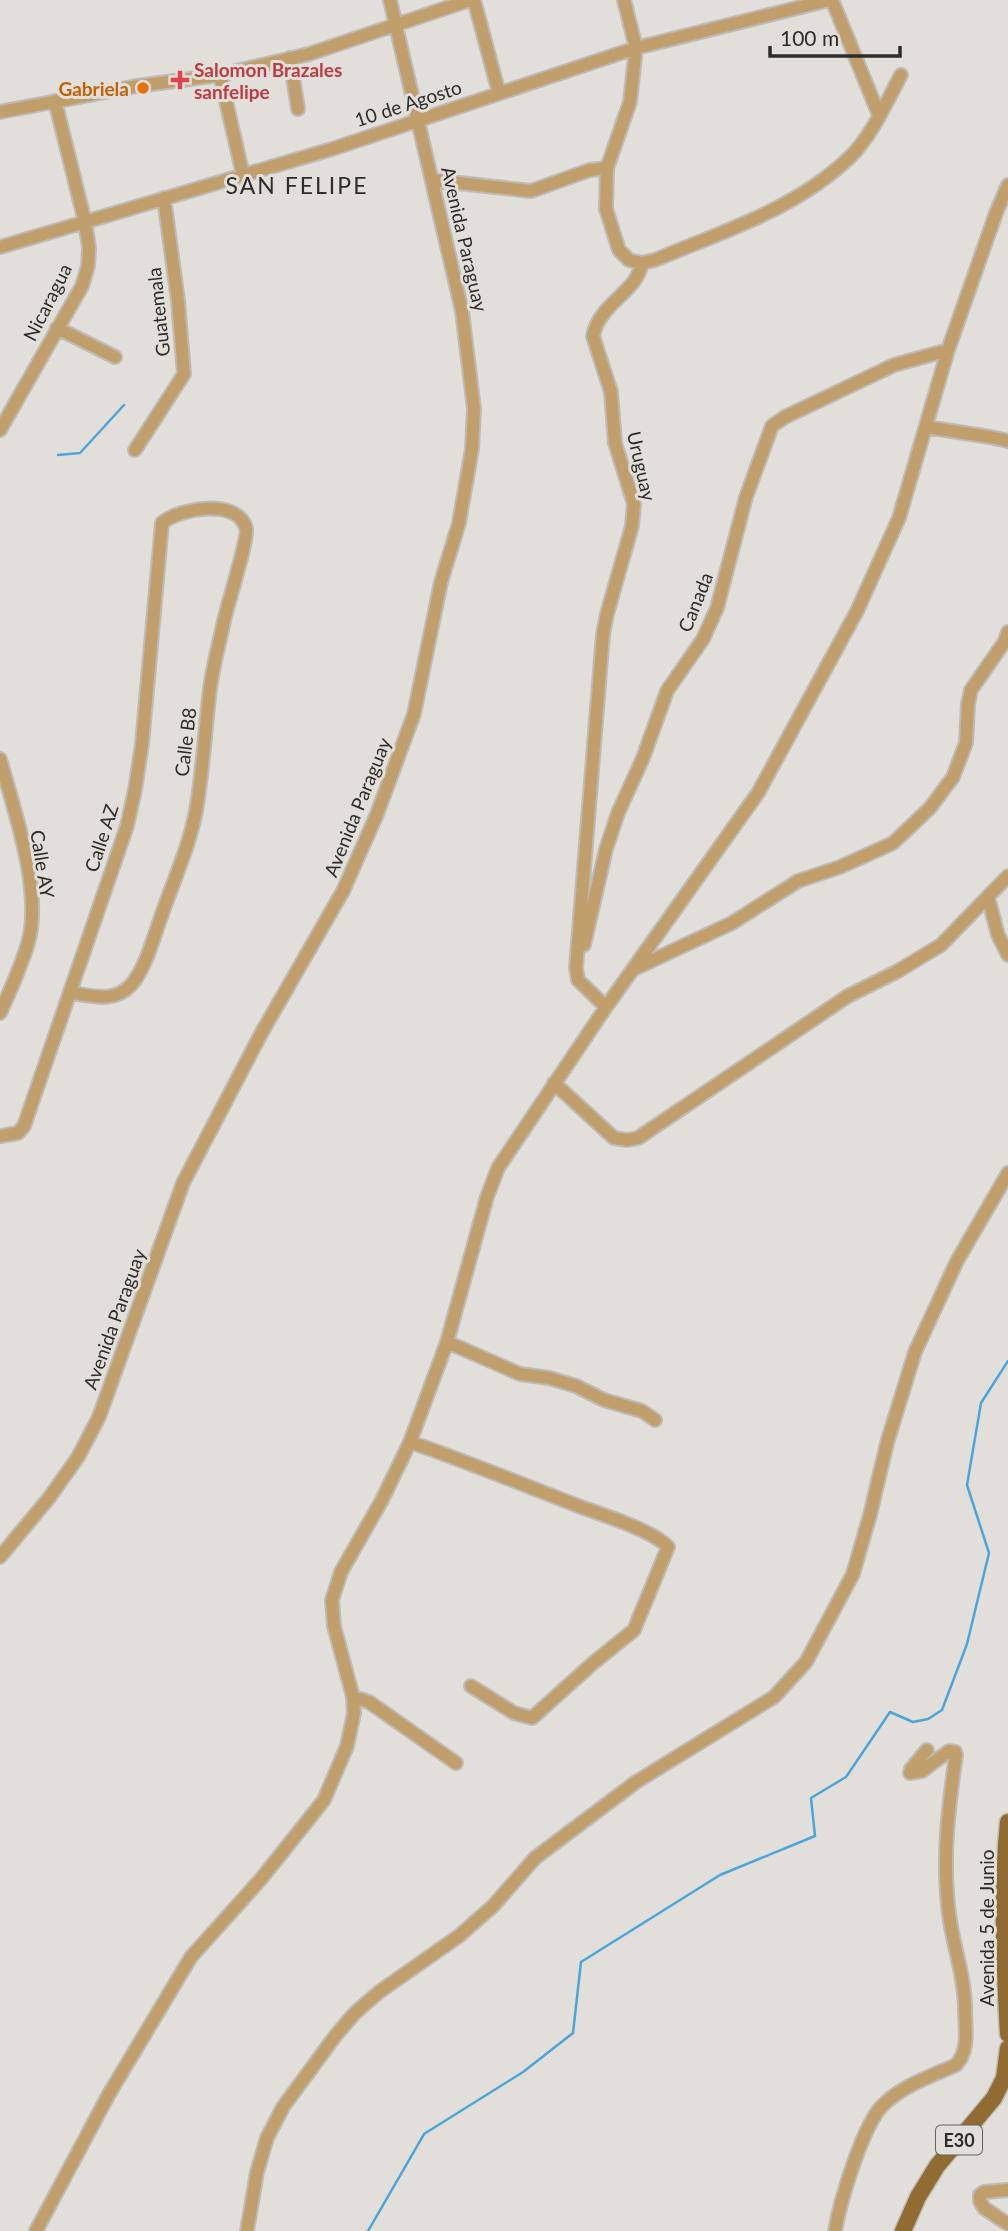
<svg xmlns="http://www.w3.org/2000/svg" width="1008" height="2231" viewBox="0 0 1008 2231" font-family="Lato,sans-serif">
  <rect width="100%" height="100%" fill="#e2dfda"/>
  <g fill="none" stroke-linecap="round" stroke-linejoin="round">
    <!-- stream -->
    <path stroke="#4ca5d8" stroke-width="2.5" d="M 58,455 L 80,453 L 124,405
      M 368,2231 L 424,2134 L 523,2072 L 573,2033 L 581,1962 L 720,1875 L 815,1836 L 811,1798 L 846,1777 L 890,1712 L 913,1722 L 928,1719 L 942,1710 L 967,1644 L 989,1553 L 967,1485 L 981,1403 L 1008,1361"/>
    <defs>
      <path id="minor" d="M 474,0 L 499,93
        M 624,0 L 636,48 L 630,102 L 607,168 L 606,209 L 619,250 L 629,260 L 642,263 L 655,260 C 723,231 795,210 850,157 C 871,137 887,101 901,75
        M 832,0 L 879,115
        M 290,58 L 298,109
        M 220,75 L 243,175
        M 0,112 L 137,86 L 220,75 L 309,54 L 470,0
        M 432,180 L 531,191 L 590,170 L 607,168
        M 0,247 L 332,149 L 636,48 L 829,0
        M 57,328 L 115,357
        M 926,427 L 990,437 L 1008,441
        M 0,430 L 82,286 L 88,266 L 89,248 L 85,222 L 55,101
        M 135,450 L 184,374 L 178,301 L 164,198
        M 0,759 C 14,810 43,892 28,943 C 21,967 10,991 0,1013
        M 988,897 L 998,935 L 1008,955
        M 584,945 L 606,849 L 618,813 L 643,758 L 667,691 L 703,639 L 717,608 L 746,497 L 772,426 L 785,417 L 894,365 L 948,350
        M 636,968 L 732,923 L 798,881 L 840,867 L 893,843 L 930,808 L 953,777 L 966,743 L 968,704 L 971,690 L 1005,641 L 1008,632
        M 606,1007 L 578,980 L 576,968 L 603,634 L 607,614 L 632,526 L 634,504 L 615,443 L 611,392 L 593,336 C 600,302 636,294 642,263
        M 554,1083 L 614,1138 L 627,1140 L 638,1138 L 848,996 L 898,971 L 941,945 L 1008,876
        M 0,1136 L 18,1133 L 24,1126 L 127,826 L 135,790 L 142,744 L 162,523 C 180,508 237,498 246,528 C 249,537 227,606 224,621 C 219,644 213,666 210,689 C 205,729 203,771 196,811 C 189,847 173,882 161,917 C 154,936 145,970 131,985 C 114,1003 94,996 72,993
        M 447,1342 L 520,1374 L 549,1378 L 576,1386 L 604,1400 L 642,1411 L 655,1420
        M 410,1442 C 468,1462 524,1485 581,1507 C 603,1515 654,1531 668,1547 L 634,1630 L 592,1664 L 532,1718 L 514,1713 L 471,1686
        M 0,1557 L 49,1498 L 78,1457 L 99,1417 L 183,1183 L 262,1032 L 343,891 L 377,814 L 414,714 L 441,582 L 459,523 L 472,449 L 474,409 L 462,311 L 390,0
        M 353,1697 L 369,1702 L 456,1763
        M 1008,2190 L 984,2192 L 980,2195 L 980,2201 L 984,2208 L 1008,2224
        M 36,2231 L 109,2094 L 191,1957 L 261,1879 L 324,1800 L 347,1746 L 354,1713 L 353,1697 L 334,1626 L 332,1600 L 341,1572 L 382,1500 L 410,1442 L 447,1342 L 487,1197 L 498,1168 L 606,1007 L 758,793 L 857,611 L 899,518 L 948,350 L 996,213 L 1008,185
        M 247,2231 L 257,2172 L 267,2138 L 283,2107 L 336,2035 L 355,2013 L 379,1992 L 459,1936 L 493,1906 L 535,1858 L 636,1782 L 774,1697 L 806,1662 L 853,1574 L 870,1515 L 887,1443 L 915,1352 L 957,1261 L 1008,1173
        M 835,2231 C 840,2202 863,2123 884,2104 C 904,2085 931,2076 956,2065 C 970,2050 965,2028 965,2009 C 965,1977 953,1946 949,1914 C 942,1859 948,1810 956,1755 L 955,1752 L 949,1751 L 922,1771 L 910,1773 L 911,1769 L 927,1750"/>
      <path id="major" d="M 1008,1822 C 1001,1892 1004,1963 1008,2034
        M 903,2231 L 918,2197 L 937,2166 L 994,2098 L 1004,2078 L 1008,2048"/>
    </defs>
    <!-- minor casing -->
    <use href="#minor" stroke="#bebbb7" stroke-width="16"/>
    <!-- major casing -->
    <use href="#major" stroke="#bebbb7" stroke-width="19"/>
    <!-- minor -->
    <use href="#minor" stroke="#c19f6c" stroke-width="12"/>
    <!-- major -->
    <use href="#major" stroke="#916c32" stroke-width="16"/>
  </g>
  <!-- markers -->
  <path fill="#e0444e" stroke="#e2dfda" stroke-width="2.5" d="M176.5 69.5h7v7h7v7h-7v7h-7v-7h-7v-7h7z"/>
  <circle fill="#e8710a" stroke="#e2dfda" stroke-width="2.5" cx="143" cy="88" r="7"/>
  <g text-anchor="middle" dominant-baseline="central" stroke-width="6" stroke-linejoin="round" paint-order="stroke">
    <!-- shield labels -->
    <rect fill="#e2dfda" stroke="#63625f" stroke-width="2" x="936" y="2125.5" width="46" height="29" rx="5"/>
    <g font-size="18" font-weight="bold" fill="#2d2c2a">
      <text x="959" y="2140">E30</text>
    </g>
    <!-- health labels -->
    <g font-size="19" font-weight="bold" fill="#be3a42" stroke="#e2dfda" text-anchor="start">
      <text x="194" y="69">Salomon Brazales<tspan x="194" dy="22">sanfelipe</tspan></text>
    </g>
    <!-- food labels -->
    <g font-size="19" font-weight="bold" fill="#c56008" stroke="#e2dfda" text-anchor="end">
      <text x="129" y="88">Gabriela</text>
    </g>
    <!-- street labels -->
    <g font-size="19" fill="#2d2c2a" stroke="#e2dfda">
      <text transform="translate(408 103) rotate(-18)">10 de Agosto</text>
      <text transform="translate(465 239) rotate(77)">Avenida Paraguay</text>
      <text transform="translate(47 302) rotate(-63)">Nicaragua</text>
      <text transform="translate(158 312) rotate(-96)">Guatemala</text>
      <text transform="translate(642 466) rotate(77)">Uruguay</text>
      <text transform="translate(695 602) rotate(-68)">Canada</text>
      <text transform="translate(185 742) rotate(-83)">Calle B8</text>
      <text transform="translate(357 807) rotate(-68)">Avenida Paraguay</text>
      <text transform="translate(101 838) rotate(-72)">Calle AZ</text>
      <text transform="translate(43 864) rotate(81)">Calle AY</text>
      <text transform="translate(114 1319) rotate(-70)">Avenida Paraguay</text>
      <text transform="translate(986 1928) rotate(-90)">Avenida 5 de Junio</text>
    </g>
    <!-- quarter labels -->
    <g font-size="23" letter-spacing="2" fill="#2d2c2a" stroke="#e2dfda">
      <text x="297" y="185">SAN FELIPE</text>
    </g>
  </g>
  <!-- scale -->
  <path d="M770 46v10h130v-10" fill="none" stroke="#2d2c2a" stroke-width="3.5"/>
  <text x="780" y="46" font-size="21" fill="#2d2c2a" stroke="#e2dfda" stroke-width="5" paint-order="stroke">100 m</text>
</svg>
